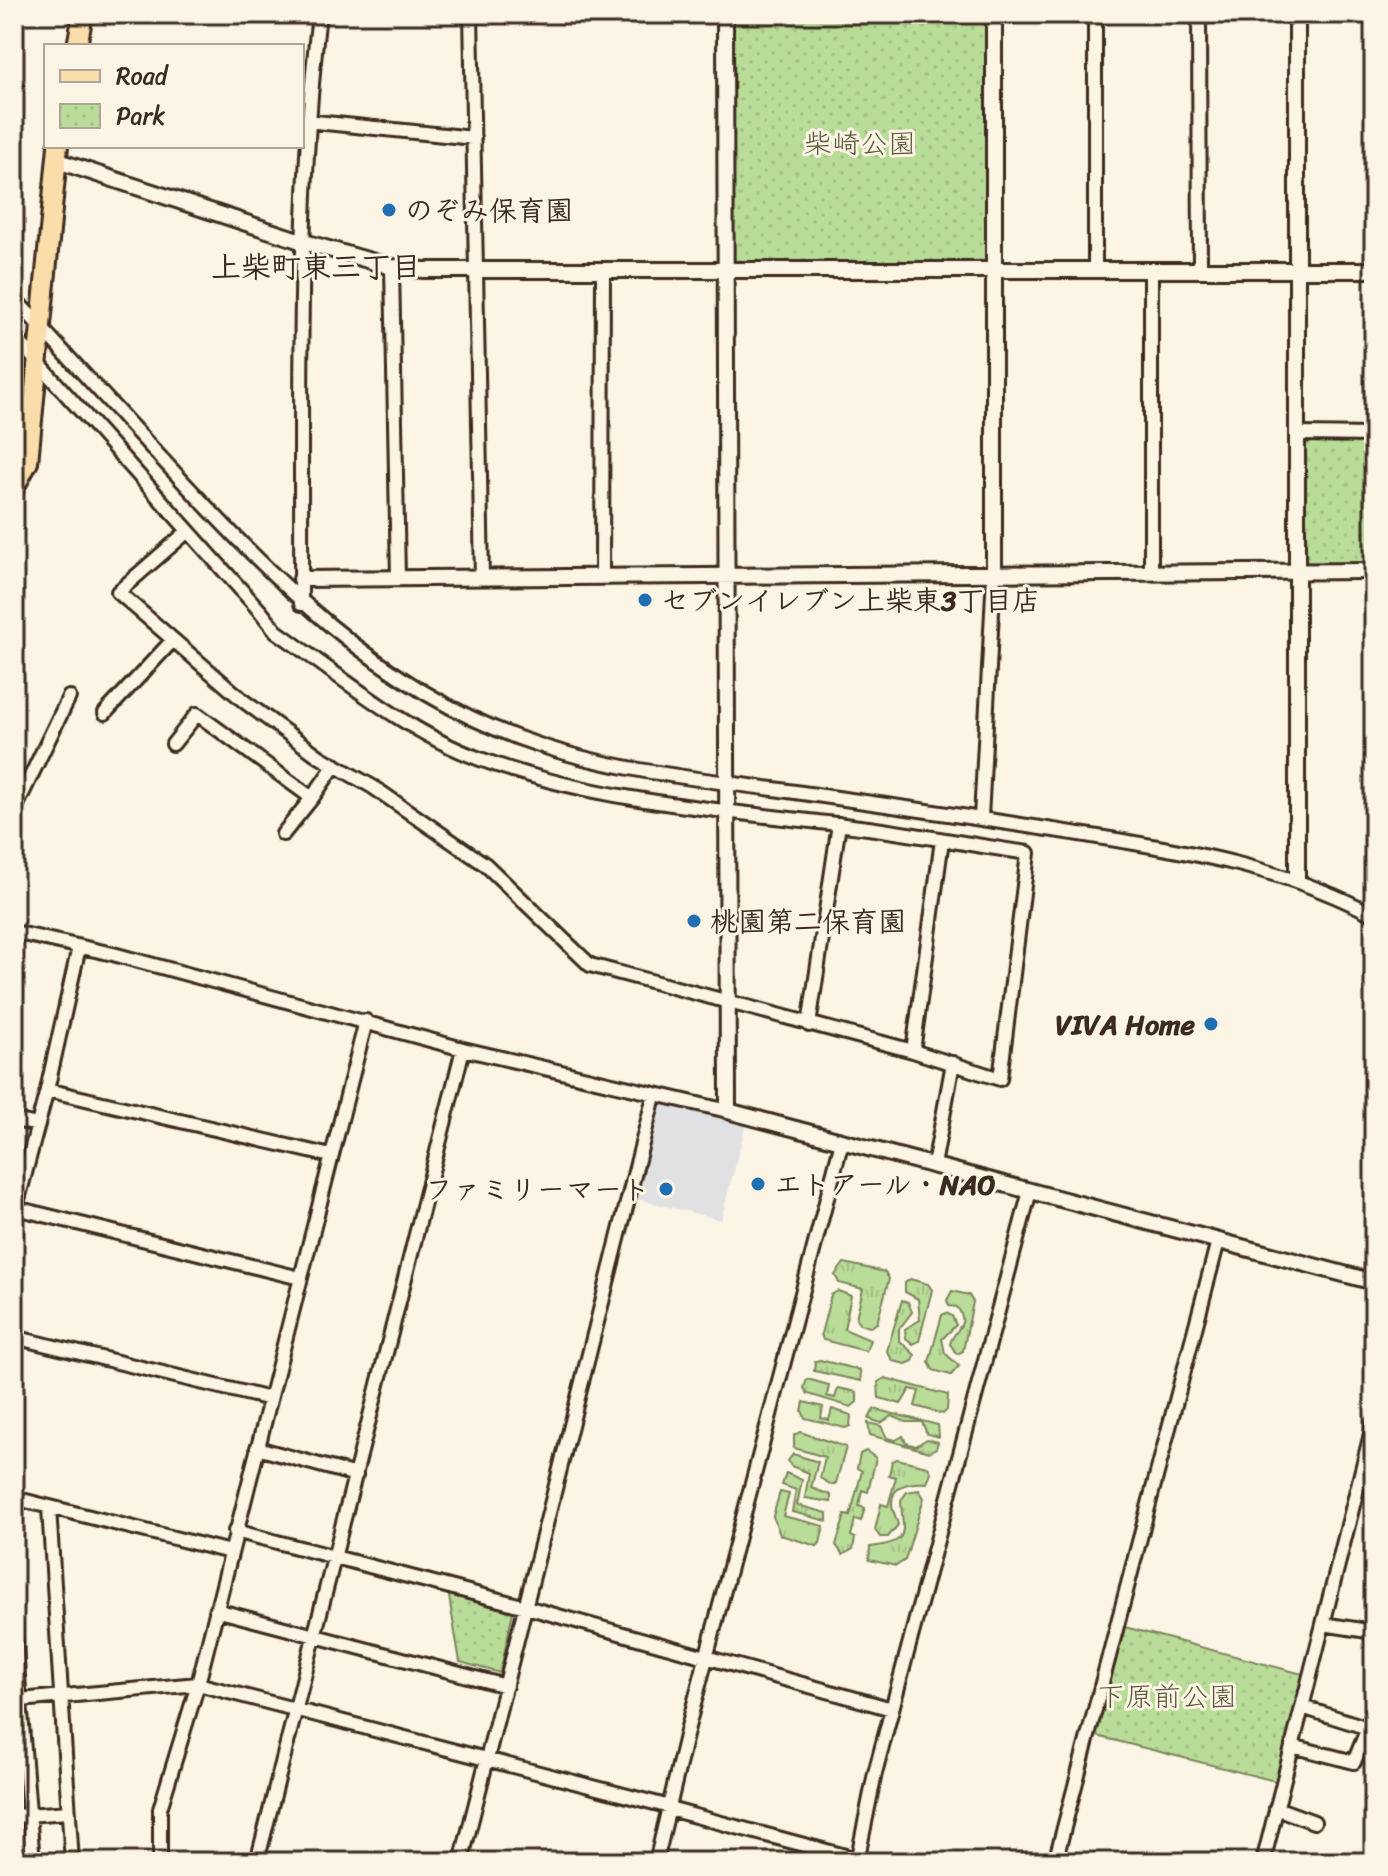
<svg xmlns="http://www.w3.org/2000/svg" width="1388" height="1876" viewBox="0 0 1388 1876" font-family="Sriracha,'Klee One',sans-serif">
  <defs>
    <pattern id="grass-tufts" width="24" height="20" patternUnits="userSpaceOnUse" patternTransform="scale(2)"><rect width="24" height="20" fill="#b9dd98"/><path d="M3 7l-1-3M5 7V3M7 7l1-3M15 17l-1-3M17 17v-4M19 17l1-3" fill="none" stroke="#a0be83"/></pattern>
    <pattern id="park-dots" width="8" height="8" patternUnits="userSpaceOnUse" patternTransform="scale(2)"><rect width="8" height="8" fill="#b9dd98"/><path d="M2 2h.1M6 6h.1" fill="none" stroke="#a0be83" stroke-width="1.8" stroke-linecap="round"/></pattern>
  </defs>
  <rect width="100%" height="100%" fill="#fcf5e5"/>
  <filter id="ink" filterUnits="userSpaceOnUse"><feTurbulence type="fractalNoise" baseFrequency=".0125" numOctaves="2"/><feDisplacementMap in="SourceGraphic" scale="16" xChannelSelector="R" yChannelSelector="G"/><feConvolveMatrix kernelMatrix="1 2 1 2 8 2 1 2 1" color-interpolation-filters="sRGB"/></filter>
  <g filter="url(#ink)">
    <!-- built -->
    <path fill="#e1e1e4" d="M 661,1104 L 746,1125 L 721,1220 L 633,1198 L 656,1107 Z"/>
    <!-- grass -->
    <path fill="url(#grass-tufts)" stroke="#7a845b" stroke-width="2" d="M 844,1263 L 885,1272 L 889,1279 L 877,1323 L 870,1327 L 859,1324 L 856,1318 L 863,1289 L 839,1283 L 835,1275 Z
      M 910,1279 L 928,1284 L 932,1290 L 919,1341 L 913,1344 L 906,1338 L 905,1329 L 920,1320 L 918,1299 L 905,1292 L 905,1283 Z
      M 838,1291 L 851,1296 L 844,1329 L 870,1340 L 866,1351 L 823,1340 L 821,1334 L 831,1295 Z
      M 952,1291 L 969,1295 L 973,1302 L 963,1351 L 957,1354 L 950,1344 C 954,1328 971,1326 957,1307 L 949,1306 L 947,1300 Z
      M 902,1300 L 908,1302 L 912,1312 L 899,1329 L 899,1340 L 915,1355 L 913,1361 L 906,1364 L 893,1361 L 887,1351 Z
      M 946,1313 L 952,1316 L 956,1325 L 942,1339 L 945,1353 L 959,1366 L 951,1375 L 933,1370 L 929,1362 L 942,1315 Z
      M 820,1360 L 860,1370 L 861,1381 L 814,1371 L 815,1361 Z
      M 885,1378 L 948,1395 L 947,1410 L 943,1414 L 915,1406 L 919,1391 L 910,1389 L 901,1404 L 879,1398 L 878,1382 Z
      M 807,1379 L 829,1385 L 827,1396 L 835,1398 L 838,1388 L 857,1392 L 857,1402 L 851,1407 L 808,1394 L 804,1388 Z
      M 804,1402 L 823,1407 L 821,1418 L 829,1420 L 832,1409 L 851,1415 L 850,1426 L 845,1428 L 805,1418 L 802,1411 Z
      M 874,1409 L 938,1425 L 939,1437 L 927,1434 L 922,1422 L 906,1422 L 892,1416 L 881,1423 L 869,1419 Z
      M 868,1423 L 881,1426 L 887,1438 L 896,1440 L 903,1436 L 906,1443 L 916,1446 L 927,1439 L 938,1442 L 936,1448 L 929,1452 L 870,1435 Z
      M 800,1432 L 846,1447 L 836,1483 L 832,1485 L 820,1478 L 825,1457 L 794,1448 L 794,1435 Z
      M 866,1451 L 876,1458 L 868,1492 L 862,1490 L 859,1506 L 865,1508 L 861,1521 L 855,1519 L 851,1536 L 855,1538 L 853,1549 L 843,1555 L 836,1545 L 845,1515 L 850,1516 L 862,1471 L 857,1468 L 860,1454 Z
      M 793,1454 L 818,1462 L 811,1488 L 831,1495 L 831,1502 L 805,1498 L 809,1473 L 791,1466 L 788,1461 Z
      M 897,1459 L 927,1466 L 931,1472 L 927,1483 C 912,1482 891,1483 892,1505 C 892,1511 897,1518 898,1525 L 888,1537 L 880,1537 L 875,1530 L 881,1504 L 888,1506 L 896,1477 L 889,1475 L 892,1461 Z
      M 786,1473 L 802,1480 L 797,1505 L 827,1513 L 827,1521 L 792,1512 L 796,1490 L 782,1485 Z
      M 919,1490 L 924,1498 L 905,1560 L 896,1566 L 869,1560 L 870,1547 C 913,1542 902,1533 901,1500 L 907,1492 Z
      M 780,1492 L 789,1494 L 783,1516 L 824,1526 L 820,1543 L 817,1546 L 780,1535 L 773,1516 Z"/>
    <!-- park -->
    <path fill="url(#park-dots)" stroke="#7a845b" stroke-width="2" d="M 725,14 L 994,14 L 995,271 L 727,272 Z
      M 1303,439 L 1374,439 L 1374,567 L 1302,565 Z
      M 448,1591 L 514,1607 L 500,1673 L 460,1662 Z
      M 1117,1625 L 1310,1676 L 1283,1783 L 1089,1734 Z"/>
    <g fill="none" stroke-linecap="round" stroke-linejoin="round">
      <defs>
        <path id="minor" d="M 471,14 L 482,578
          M 1095,14 L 1095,271
          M 1199,14 L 1200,270
          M 306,121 L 474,138
          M 392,267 L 398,578
          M 1151,270 L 1151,573
          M 14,298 C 63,352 113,405 162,459 C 270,576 381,693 536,744 C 615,771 699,779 781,790 C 887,805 993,820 1098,837 C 1193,852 1288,869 1374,915
          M 14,336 L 261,612 L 276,631 C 340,676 406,732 480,759 C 594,801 717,810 836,824 C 900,831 964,844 1028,853 L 1000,1079 L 913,1051 L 590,965 L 486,865 L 373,787 L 320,757 L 245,702 L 118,592 L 188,531
          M 1298,434 L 1374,435
          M 602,577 L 603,272
          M 301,604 C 302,406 296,210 319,14
          M 105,713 L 173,640
          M 173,744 L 197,714 L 312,798 L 283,834
          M 312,798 L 335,765
          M 14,811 L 69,697
          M 981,818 L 994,574
          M 14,932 L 113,954 L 463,1049 L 728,1111
          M 809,1025 L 839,824
          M 913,1051 L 942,840
          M 47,1090 L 331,1156
          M 14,1120 L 38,1125
          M 934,1165 L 953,1063
          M 16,1208 L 300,1278
          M 14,1215 L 47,1090 L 79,947
          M 14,1337 L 270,1399
          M 257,1448 L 356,1475
          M 14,1498 L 230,1552
          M 49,1508 L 72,1862
          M 235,1531 L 526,1607 L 892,1709
          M 216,1610 L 506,1686
          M 1323,1624 L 1374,1632
          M 14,1626 L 33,1862
          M 20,1700 L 198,1684 L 670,1807
          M 1292,1746 L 1354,1762 L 1368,1728 L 1302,1707
          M 1276,1808 L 1314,1822
          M 669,1809 L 868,1862
          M 14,1816 L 68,1812
          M 160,1862 L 160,1809 L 198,1684 L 366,1021
          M 257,1862 L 463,1049
          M 461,1862 L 654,1096
          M 656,1862 L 688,1727 L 842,1141
          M 857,1862 L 875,1773 L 1030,1191
          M 1055,1862 L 1218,1241
          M 1263,1862 L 1374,1422"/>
        <path id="tertiary" d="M 725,14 L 728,1111 L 1374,1282
          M 994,14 L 994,574
          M 55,160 L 301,241 L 392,267 L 424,270 L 1374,270
          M 301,579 L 1374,571
          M 1297,879 L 1297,14"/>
        <path id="primary" d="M 77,46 L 83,14
          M 14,488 L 28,462 L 58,146"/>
      </defs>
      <!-- minor casing -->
      <use href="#minor" stroke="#3b2a1e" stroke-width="18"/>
      <!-- tertiary casing -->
      <use href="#tertiary" stroke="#3b2a1e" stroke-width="20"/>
      <!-- primary casing -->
      <use href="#primary" stroke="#3b2a1e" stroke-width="24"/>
      <!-- minor -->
      <use href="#minor" stroke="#fcf5e5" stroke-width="12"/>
      <!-- tertiary -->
      <use href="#tertiary" stroke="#fcf5e5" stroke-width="14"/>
      <!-- primary -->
      <use href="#primary" stroke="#faddab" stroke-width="18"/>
    </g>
  </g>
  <!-- markers -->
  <g fill="#1f6fb2" stroke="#fcf5e5" stroke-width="3">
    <circle cx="389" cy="210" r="8"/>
    <circle cx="645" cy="600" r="8"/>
    <circle cx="694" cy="921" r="8"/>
    <circle cx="1211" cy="1024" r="8"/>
    <circle cx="758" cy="1184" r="8"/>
    <circle cx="666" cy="1189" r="8"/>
  </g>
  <g text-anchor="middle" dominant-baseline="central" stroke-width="6" stroke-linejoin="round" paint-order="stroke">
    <!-- park labels -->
    <g font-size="28" fill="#5a573c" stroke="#fcf5e5">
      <text x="860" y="143">柴崎公園</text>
      <text x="1167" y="1696">下原前公園</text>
    </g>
    <!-- poi labels -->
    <g font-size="28" font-weight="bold" fill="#3b2a1e" stroke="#fcf5e5" text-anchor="start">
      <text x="405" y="210">のぞみ保育園</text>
      <text x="661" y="600">セブンイレブン上柴東3丁目店</text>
      <text x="710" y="921">桃園第二保育園</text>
      <text x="1195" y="1024" text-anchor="end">VIVA Home</text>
      <text x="774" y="1184">エトアール・NAO</text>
      <text x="650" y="1189" text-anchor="end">ファミリーマート</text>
    </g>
    <!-- neighbourhood labels -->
    <g font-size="30" font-weight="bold" fill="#3b2a1e" stroke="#fcf5e5">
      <text x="316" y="267">上柴町東三丁目</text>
    </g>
  </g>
  <!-- margin -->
  <rect width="1388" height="1876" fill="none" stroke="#fcf5e5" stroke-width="48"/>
  <rect x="24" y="24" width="1340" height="1828" fill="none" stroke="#3b2a1e" stroke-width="3" filter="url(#ink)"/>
  <!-- legend -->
  <rect x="44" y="44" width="260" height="104" fill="#fcf5e5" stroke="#afa495" stroke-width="2"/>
  <rect x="60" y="70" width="40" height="12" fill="#faddab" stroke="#afa495" stroke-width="2"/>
  <text x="116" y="84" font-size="24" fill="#3b2a1e">Road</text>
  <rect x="60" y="104" width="40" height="24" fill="url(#park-dots)" stroke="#afa495" stroke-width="2"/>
  <text x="116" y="124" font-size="24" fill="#3b2a1e">Park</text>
</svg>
